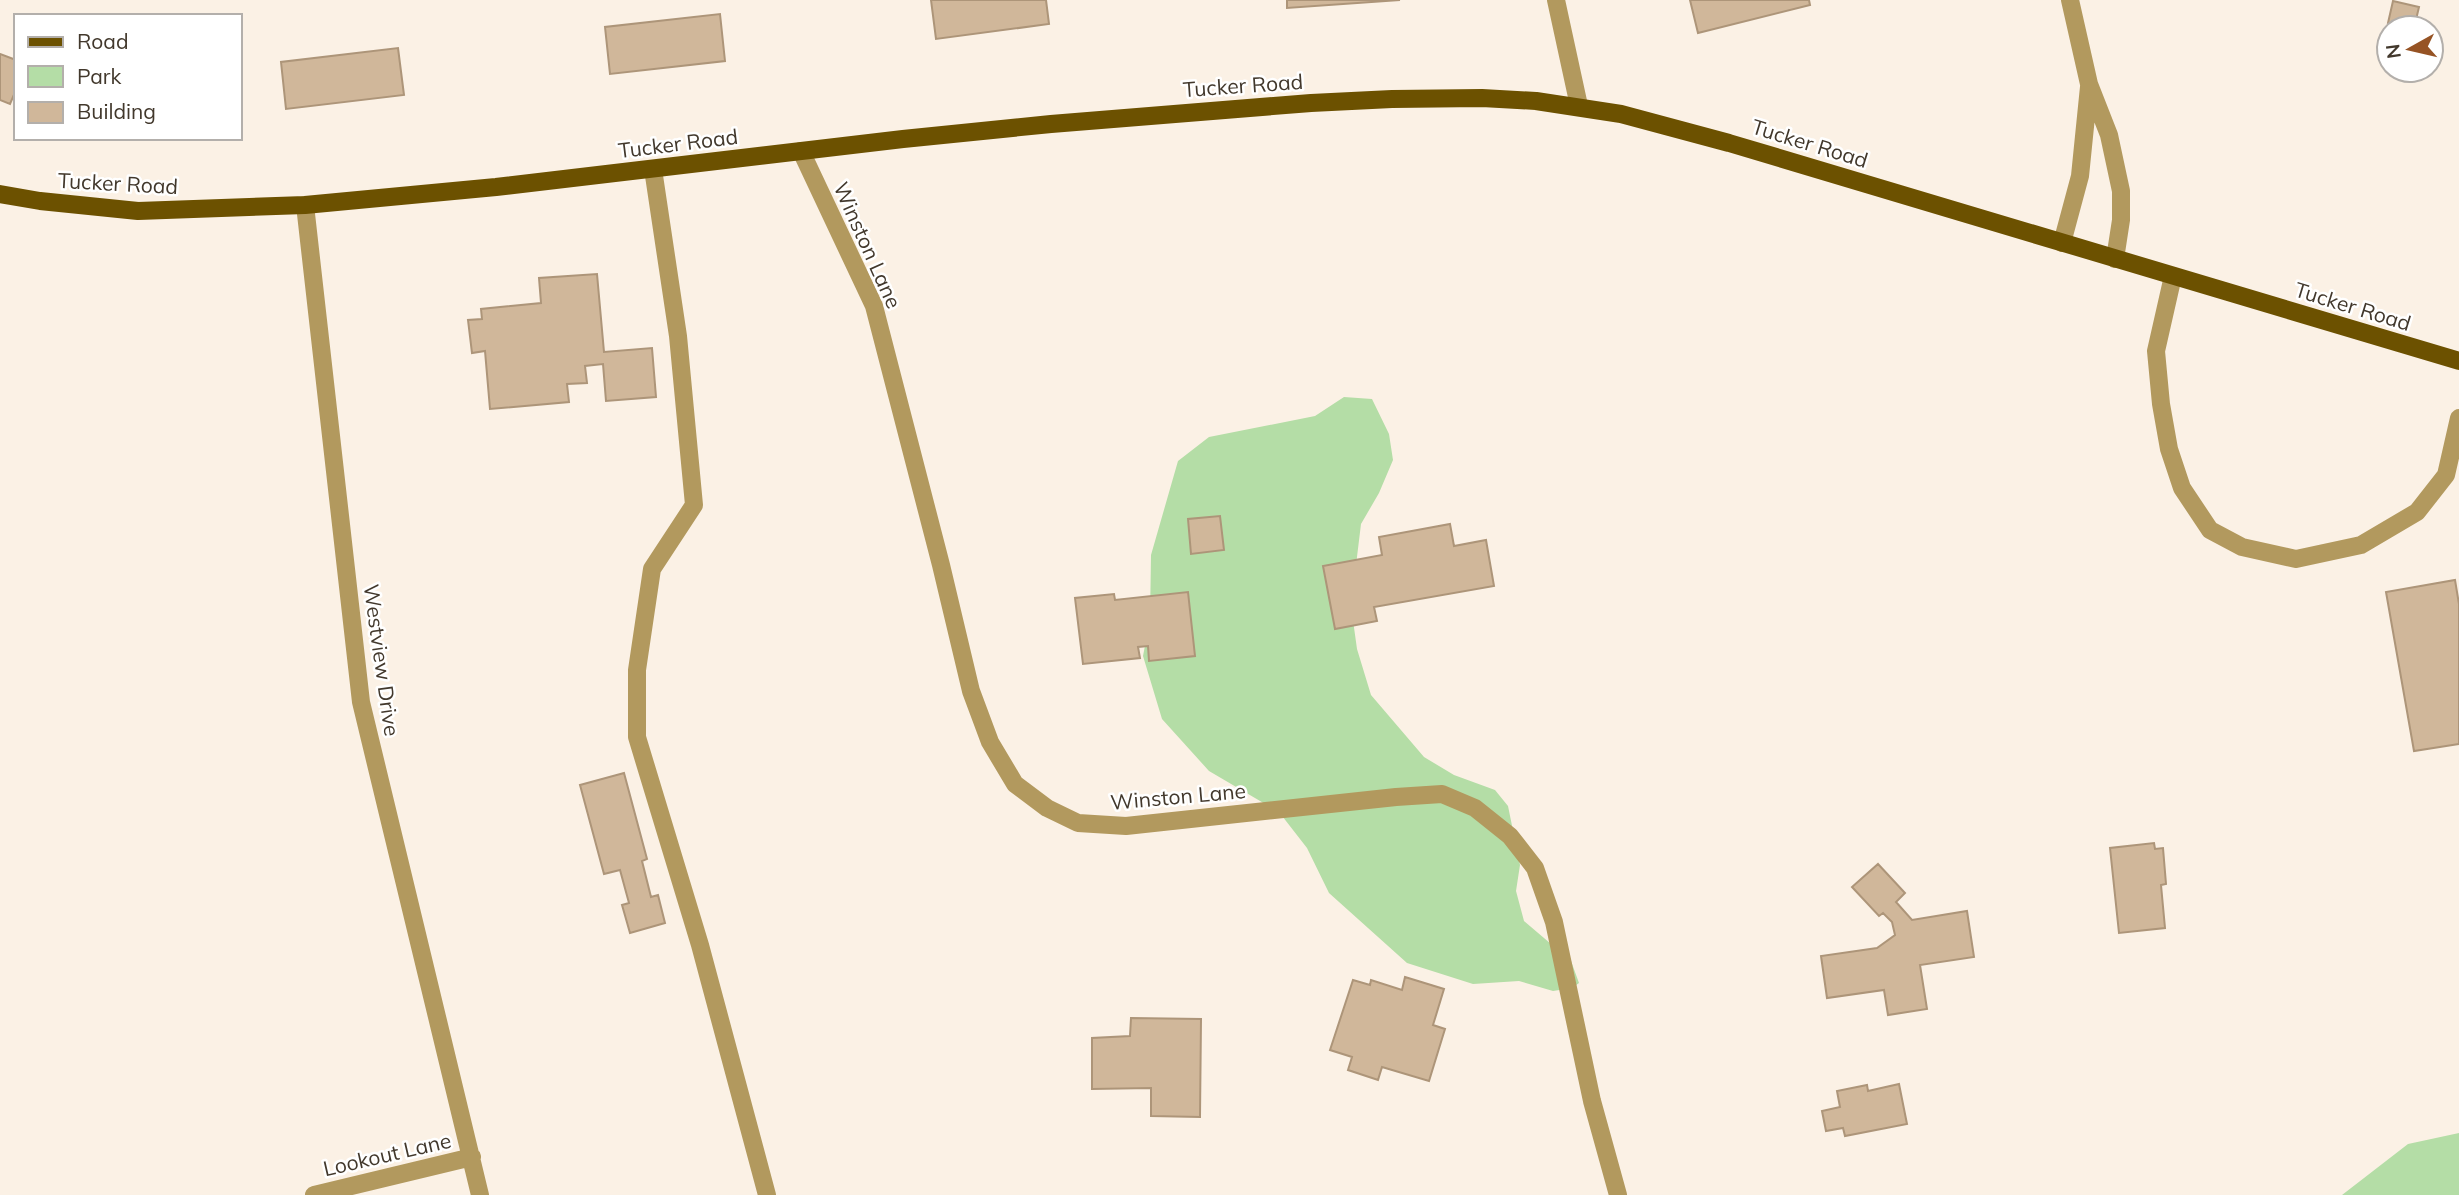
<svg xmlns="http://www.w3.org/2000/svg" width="2459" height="1195" viewBox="0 0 2459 1195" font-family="Mulish,sans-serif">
  <rect width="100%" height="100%" fill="#fbf1e5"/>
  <!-- green -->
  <path fill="#b4dda6" d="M 1344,397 L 1372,399 L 1389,434 L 1393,460 L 1379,493 L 1361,524 L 1351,606 L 1357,649 L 1371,695 L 1424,757 L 1454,775 L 1495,790 L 1508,806 L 1520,865 L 1516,891 L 1524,921 L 1571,961 L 1579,983 L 1572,988 L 1553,991 L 1519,981 L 1473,984 L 1407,963 L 1329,893 L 1307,848 L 1279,812 L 1209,771 L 1162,719 L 1143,656 L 1150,620 L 1151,555 L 1178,461 L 1209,437 L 1315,416 Z
    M 2459,1133 L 2459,1195 L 2342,1195 L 2408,1144 Z"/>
  <!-- building -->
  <path fill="#d0b79a" stroke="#ad9579" stroke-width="2" d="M 931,0 L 1046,0 L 1049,24 L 936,39 Z
    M 1287,0 L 1400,0 L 1287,8 Z
    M 1690,0 L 1809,0 L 1810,5 L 1698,33 Z
    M 2393,1 L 2419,7 L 2414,28 L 2388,23 Z
    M 720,14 L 725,61 L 610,74 L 605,27 Z
    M 398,48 L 404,95 L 286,109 L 281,62 Z
    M 0,54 L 16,60 L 16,90 L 10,104 L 0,100 Z
    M 597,274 L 604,352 L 652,348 L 656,397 L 606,401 L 603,364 L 585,366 L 587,383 L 567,384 L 569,402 L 490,409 L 485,351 L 472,353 L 468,320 L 482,319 L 481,309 L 541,303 L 539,278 Z
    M 1220,516 L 1224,550 L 1191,554 L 1188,519 Z
    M 1450,524 L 1454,546 L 1486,540 L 1494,586 L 1374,607 L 1377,621 L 1335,629 L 1323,566 L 1382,555 L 1379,537 Z
    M 2455,580 L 2459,604 L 2459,744 L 2414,751 L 2386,592 Z
    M 1188,592 L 1195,656 L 1149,661 L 1148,646 L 1138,647 L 1140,658 L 1083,664 L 1075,598 L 1114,594 L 1115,600 Z
    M 624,773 L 647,859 L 642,861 L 651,897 L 658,895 L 665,923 L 630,933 L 622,905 L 629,903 L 620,870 L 604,874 L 580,785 Z
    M 2154,843 L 2155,849 L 2163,848 L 2166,884 L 2161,885 L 2165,928 L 2119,933 L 2110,848 Z
    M 1878,864 L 1905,893 L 1896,902 L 1912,920 L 1967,911 L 1974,957 L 1920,965 L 1927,1009 L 1888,1015 L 1884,990 L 1827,998 L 1821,956 L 1877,948 L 1895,935 L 1892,922 L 1883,913 L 1879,916 L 1852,887 Z
    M 1405,977 L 1444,989 L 1433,1025 L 1445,1029 L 1429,1081 L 1382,1067 L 1378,1080 L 1348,1070 L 1352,1057 L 1330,1050 L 1353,980 L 1370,985 L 1371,980 L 1402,990 Z
    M 1131,1018 L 1201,1019 L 1200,1117 L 1151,1116 L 1151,1088 L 1092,1089 L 1092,1038 L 1130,1036 Z
    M 1899,1084 L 1907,1124 L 1845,1136 L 1843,1128 L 1826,1131 L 1822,1111 L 1840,1107 L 1837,1091 L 1867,1085 L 1868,1091 Z"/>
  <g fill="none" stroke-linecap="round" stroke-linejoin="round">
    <!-- minor -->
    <path stroke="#b2995e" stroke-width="18" d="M 1556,0 L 1579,106
      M 2070,0 L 2089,84 L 2109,135 L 2121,191 L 2121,220 L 2115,259
      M 801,151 L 874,306 L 941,565 L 971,691 L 990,742 L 1015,784 L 1047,808 L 1078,823 L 1126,826 L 1396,797 L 1442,794 L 1475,808 L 1510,836 L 1535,868 L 1554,922 L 1592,1101 L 1618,1195
      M 653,169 L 678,336 L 694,505 L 652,569 L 637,670 L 637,737 L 700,945 L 767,1195
      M 305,205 L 361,702 L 480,1195
      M 2062,243 L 2080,176 L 2089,87
      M 2173,276 L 2156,351 L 2161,404 L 2169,449 L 2182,488 L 2210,530 L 2242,547 L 2296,559 L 2361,545 L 2417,512 L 2446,475 L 2459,418
      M 314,1195 L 472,1157"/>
    <!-- major -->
    <path stroke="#6c5100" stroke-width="18" d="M 0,194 L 40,201 L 138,211 L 305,205 L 496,187 L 903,139 L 1051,124 L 1311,103 L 1392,99 L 1482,98 L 1536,101 L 1621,114 L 1729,143 L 2459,361"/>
  </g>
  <g text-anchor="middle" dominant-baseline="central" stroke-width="5" stroke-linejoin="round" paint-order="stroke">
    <!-- street labels -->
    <g font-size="21" fill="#42382c" stroke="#fff">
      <text transform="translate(1243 85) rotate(-4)">Tucker Road</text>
      <text transform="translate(678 143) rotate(-7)">Tucker Road</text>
      <text transform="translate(1810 143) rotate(17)">Tucker Road</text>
      <text transform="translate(118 183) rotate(3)">Tucker Road</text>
      <text transform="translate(868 245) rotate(66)">Winston Lane</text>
      <text transform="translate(2353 306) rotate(17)">Tucker Road</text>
      <text transform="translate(382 660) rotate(82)">Westview Drive</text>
      <text transform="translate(1178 796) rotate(-5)">Winston Lane</text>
      <text transform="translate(387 1154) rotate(-13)">Lookout Lane</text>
    </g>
  </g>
  <!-- legend -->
  <rect x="14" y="14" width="228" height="126" fill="#ffffff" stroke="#b3afab" stroke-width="2"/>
  <rect x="28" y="37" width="35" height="10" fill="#6c5100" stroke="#b3afab" stroke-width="2"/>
  <text x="77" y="49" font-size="21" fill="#42382c">Road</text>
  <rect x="28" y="66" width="35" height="21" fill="#b4dda6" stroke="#b3afab" stroke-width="2"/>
  <text x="77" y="84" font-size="21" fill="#42382c">Park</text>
  <rect x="28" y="102" width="35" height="21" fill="#d0b79a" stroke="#b3afab" stroke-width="2"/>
  <text x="77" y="119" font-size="21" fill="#42382c">Building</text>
  <!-- north arrow -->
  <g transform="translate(2410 49) rotate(262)"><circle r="33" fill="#ffffff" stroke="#b3afab" stroke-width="2"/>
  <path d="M0-5L12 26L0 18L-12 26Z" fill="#965324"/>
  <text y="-10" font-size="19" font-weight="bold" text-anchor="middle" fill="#42382c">N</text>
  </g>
</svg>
